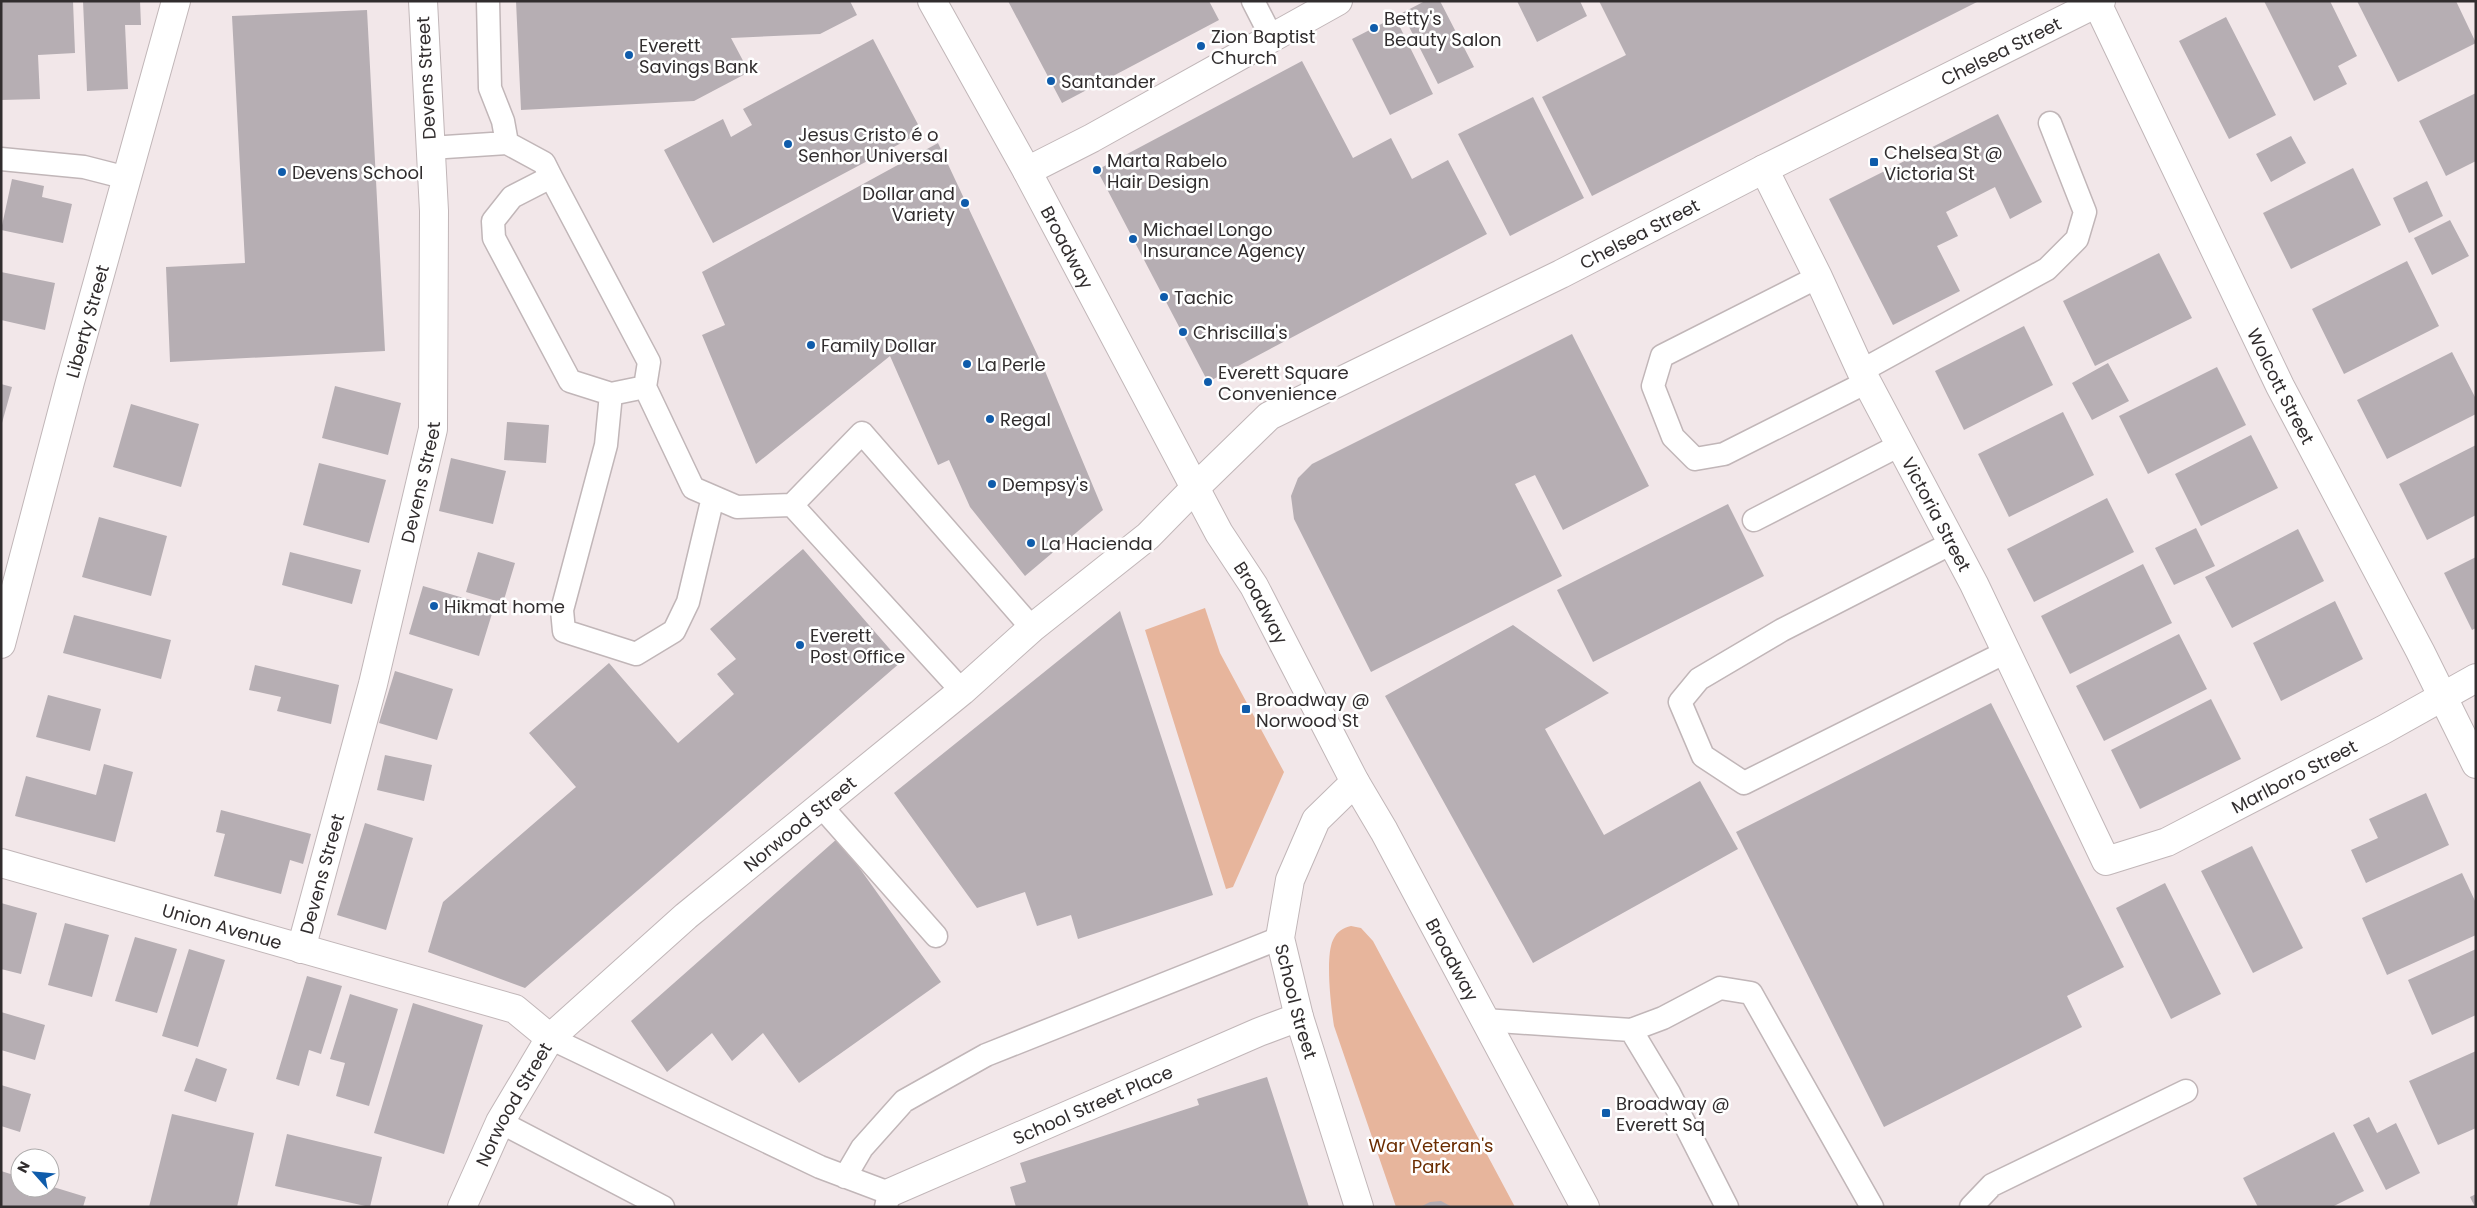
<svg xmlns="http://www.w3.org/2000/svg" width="2477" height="1208" viewBox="0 0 2477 1208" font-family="Poppins,sans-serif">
  <rect width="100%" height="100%" fill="#f2e7e9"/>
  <!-- green -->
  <path fill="#e7b59c" d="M 1205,608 L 1220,653 L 1284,772 L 1233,887 L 1226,889 L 1145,630 Z
    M 1351,926 L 1361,928 L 1373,941 L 1515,1207 L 1396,1207 L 1334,1026 C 1331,1007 1325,957 1333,940 C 1337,931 1343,928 1351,926 Z"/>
  <!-- building -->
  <path fill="#b6aeb3" d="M 1,1 L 73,1 L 75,53 L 38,55 L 40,99 L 1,100 Z
    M 83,1 L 140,1 L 141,25 L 125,25 L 128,89 L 87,91 Z
    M 516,1 L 850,1 L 857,15 L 820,34 L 731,38 L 749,72 L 694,101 L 521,110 Z
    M 1008,1 L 1209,1 L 1219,20 L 1062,103 Z
    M 1425,1 L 1440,1 L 1474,67 L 1438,84 L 1402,13 Z
    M 1517,1 L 1580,1 L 1587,16 L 1537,42 Z
    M 1599,1 L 1979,1 L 1592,196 L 1542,97 L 1626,55 Z
    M 2264,1 L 2330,1 L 2357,56 L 2338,66 L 2347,84 L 2314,101 Z
    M 2357,1 L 2456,1 L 2476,43 L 2398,82 Z
    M 367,10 L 385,351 L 170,362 L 166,267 L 245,263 L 232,16 Z
    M 1395,17 L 1433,94 L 1390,115 L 1352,39 Z
    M 2226,17 L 2276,115 L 2229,139 L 2179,41 Z
    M 873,39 L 922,132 L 713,243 L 664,150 L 723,119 L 731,137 L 752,125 L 743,109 Z
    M 1302,61 L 1353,158 L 1391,138 L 1412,179 L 1448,160 L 1487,234 L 1208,382 L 1097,170 Z
    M 2476,93 L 2476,161 L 2446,176 L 2419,121 Z
    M 1533,97 L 1584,198 L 1510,236 L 1458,134 Z
    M 1998,114 L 2042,202 L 2010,219 L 1995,187 L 1946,212 L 1958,236 L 1937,246 L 1960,291 L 1893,325 L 1829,199 Z
    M 2291,136 L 2306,163 L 2271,182 L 2256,154 Z
    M 938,143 L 1045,371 L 1103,510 L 1025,576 L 970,507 L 949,460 L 938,465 L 890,356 L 756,464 L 702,335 L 725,325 L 702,272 Z
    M 2353,168 L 2381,225 L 2291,269 L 2263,213 Z
    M 12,179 L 44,186 L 42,197 L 72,204 L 63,243 L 1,230 Z
    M 2427,181 L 2443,216 L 2409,233 L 2393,198 Z
    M 2450,220 L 2469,256 L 2432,275 L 2414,238 Z
    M 2159,253 L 2192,318 L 2095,366 L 2063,301 Z
    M 2407,261 L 2439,326 L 2344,374 L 2312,309 Z
    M 1,272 L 55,283 L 45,330 L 1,320 Z
    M 2024,326 L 2053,385 L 1964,430 L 1935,371 Z
    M 1572,334 L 1649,486 L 1563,530 L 1535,475 L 1515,484 L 1562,576 L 1371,672 L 1294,519 L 1291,496 L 1298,478 L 1312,464 Z
    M 2452,352 L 2476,399 L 2476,414 L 2387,459 L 2357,400 Z
    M 2108,363 L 2129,401 L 2092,420 L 2072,383 Z
    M 2217,367 L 2246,425 L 2148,474 L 2119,416 Z
    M 1,384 L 12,387 L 2,423 L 1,423 Z
    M 335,386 L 401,403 L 388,455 L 322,438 Z
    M 131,404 L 199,424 L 181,487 L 113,467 Z
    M 2063,412 L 2094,475 L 2009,517 L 1978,454 Z
    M 507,422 L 549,425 L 546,463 L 504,460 Z
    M 2251,435 L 2278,488 L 2201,526 L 2175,474 Z
    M 2476,445 L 2476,515 L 2427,540 L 2399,484 Z
    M 451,458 L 506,471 L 493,524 L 439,511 Z
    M 319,463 L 386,480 L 369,543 L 303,525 Z
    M 2107,498 L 2134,552 L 2034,602 L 2007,549 Z
    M 1728,504 L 1764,576 L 1593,662 L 1557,590 Z
    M 99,517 L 167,536 L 151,596 L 82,577 Z
    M 2196,528 L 2215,566 L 2174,585 L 2155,548 Z
    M 2298,529 L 2324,581 L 2232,628 L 2205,577 Z
    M 803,549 L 901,662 L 525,988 L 428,952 L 443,902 L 576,787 L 529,733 L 609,663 L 678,743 L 734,694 L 717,674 L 736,659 L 710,629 Z
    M 290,552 L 361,570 L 352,604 L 282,585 Z
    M 478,552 L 515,563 L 503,603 L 466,592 Z
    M 2476,557 L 2476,628 L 2472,630 L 2444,573 Z
    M 2143,564 L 2172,623 L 2070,674 L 2041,616 Z
    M 423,586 L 494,607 L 479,656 L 409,634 Z
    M 2335,601 L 2363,659 L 2281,701 L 2253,643 Z
    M 1120,611 L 1213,895 L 1078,939 L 1071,915 L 1037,926 L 1025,892 L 977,908 L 894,793 Z
    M 74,615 L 171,640 L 161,679 L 63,653 Z
    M 1513,625 L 1609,693 L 1545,729 L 1604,835 L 1700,781 L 1738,849 L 1533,963 L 1385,696 Z
    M 2179,634 L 2207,689 L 2104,741 L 2076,686 Z
    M 255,665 L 339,685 L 331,724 L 277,711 L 281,697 L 249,690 Z
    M 395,671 L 453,689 L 437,740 L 379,723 Z
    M 48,695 L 101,709 L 90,751 L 36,737 Z
    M 2211,699 L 2241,759 L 2140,809 L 2111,750 Z
    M 1991,703 L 2124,967 L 2067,996 L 2082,1027 L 1884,1127 L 1736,832 Z
    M 385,755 L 432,765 L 424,801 L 377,790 Z
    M 104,764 L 133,772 L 115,842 L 15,816 L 26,776 L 96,795 Z
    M 2426,793 L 2449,845 L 2366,883 L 2351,850 L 2378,838 L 2369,819 Z
    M 221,810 L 311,834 L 303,864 L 290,860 L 281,894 L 214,876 L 225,834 L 216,832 Z
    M 365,823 L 413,838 L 386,930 L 337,915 Z
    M 838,838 L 941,982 L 799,1083 L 763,1033 L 732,1061 L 712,1033 L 667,1072 L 631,1021 Z
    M 2252,846 L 2303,948 L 2253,973 L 2201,871 Z
    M 2462,873 L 2476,903 L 2476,935 L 2387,975 L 2362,918 Z
    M 2165,883 L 2221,994 L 2171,1019 L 2116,908 Z
    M 1,903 L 37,913 L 21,974 L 1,969 Z
    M 65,923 L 109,935 L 92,997 L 48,985 Z
    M 135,937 L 177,949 L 157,1013 L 115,1001 Z
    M 189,949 L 225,960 L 198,1047 L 162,1036 Z
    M 2476,949 L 2476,1015 L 2432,1035 L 2408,980 Z
    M 307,976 L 342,986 L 321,1054 L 309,1050 L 299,1086 L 276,1079 Z
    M 350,994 L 398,1009 L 369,1106 L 336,1096 L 345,1063 L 330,1059 Z
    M 413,1003 L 483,1025 L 444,1154 L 374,1133 Z
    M 1,1012 L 45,1025 L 35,1060 L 1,1050 Z
    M 2476,1051 L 2476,1128 L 2438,1145 L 2409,1081 Z
    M 196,1058 L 227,1069 L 216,1102 L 184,1091 Z
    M 1267,1077 L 1309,1207 L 1016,1207 L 1010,1187 L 1026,1182 L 1020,1163 L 1199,1105 L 1197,1099 Z
    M 1,1085 L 31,1094 L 20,1132 L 1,1126 Z
    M 172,1114 L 254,1133 L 237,1207 L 149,1207 Z
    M 2369,1117 L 2377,1133 L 2396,1123 L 2420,1173 L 2386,1190 L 2353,1125 Z
    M 2334,1132 L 2364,1191 L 2332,1207 L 2258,1207 L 2243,1178 Z
    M 287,1134 L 382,1157 L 370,1207 L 275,1186 Z
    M 1,1171 L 20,1177 L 20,1188 L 50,1188 L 50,1186 L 86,1197 L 83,1207 L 1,1207 Z
    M 2476,1194 L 2476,1207 L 2475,1207 L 2470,1197 Z
    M 1441,1201 L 1452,1207 L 1420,1207 L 1430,1202 Z"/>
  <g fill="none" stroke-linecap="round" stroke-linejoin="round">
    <defs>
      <path id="service" d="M 488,1 L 490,88 L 503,121 L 507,143
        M 1253,1 L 1272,38
        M 430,148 L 507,143 L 544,163 L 551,177 L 649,362 L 645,387 L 611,394 L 570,381 L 494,238 L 493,221 L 512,197 L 551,177
        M 1,159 L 84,167 L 127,178
        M 1818,277 L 1662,356 L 1653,386 L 1673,437 L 1695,459 L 1724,454 L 1867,382
        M 1861,371 L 2047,269 L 2077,239 L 2085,212 L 2050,123
        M 645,387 L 693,488 L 737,507 L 792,505 L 862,433 L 1032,628
        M 611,394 L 606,445 L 562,610 L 564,631 L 636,654 L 674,631 L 688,602 L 713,497
        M 792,505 L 962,691
        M 1754,520 L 1900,445
        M 1952,543 L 1782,630 L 1699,679 L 1680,702 L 1703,756 L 1744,783 L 2006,652
        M 821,806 L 936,936
        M 1484,1020 L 1631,1030 L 1663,1018 L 1720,988 L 1751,993 L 1872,1207
        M 1631,1030 L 1669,1093 L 1727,1207
        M 550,1038 L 820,1167 L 889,1193 L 886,1207
        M 500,1122 L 663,1207
        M 845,1177 L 862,1148 L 904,1101 L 986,1055 L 1280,938
        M 1971,1207 L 1992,1185 L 2186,1091"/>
      <g id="minor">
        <path id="s1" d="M 2097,3 L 2280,386 L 2420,651 L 2476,764"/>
        <path id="s2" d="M 1764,169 L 1818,277 L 1861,371 L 1974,584 L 2106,861 L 2167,842 L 2383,730 L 2476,678"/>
        <path id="s3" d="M 1,644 L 70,382 L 176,1"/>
        <path id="s4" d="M 1,863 L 515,1009 L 550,1038"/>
        <path id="s5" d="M 301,949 L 373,684 L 433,429 L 434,211 L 423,1"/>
        <path id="s6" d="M 889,1193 L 1259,1032 L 1299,1017"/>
      </g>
      <g id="tertiary">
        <path d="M 1027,171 L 1092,138 L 1338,1"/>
        <path id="s7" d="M 462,1207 L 500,1122 L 550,1038 L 686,916 L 962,691 L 1032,628 L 1148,536 L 1195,488"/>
      </g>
      <g id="secondary">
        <path id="s8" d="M 1195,488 L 1269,416 L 1561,274 L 1764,169 L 2101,1"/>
        <path id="s9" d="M 1355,782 L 1316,820 L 1290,880 L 1280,938 L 1299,1017 L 1359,1207"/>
      </g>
      <g id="primary">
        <path id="s10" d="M 932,1 L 1027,171 L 1219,533 L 1254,586 L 1355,782 L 1384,831 L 1585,1207"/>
      </g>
    </defs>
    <!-- service casing -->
    <use href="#service" stroke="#c1b6b8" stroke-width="25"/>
    <!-- minor casing -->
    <use href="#minor" stroke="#c1b6b8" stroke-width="30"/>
    <!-- tertiary casing -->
    <use href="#tertiary" stroke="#c1b6b8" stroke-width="30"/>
    <!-- secondary casing -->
    <use href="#secondary" stroke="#c1b6b8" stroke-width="30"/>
    <!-- primary casing -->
    <use href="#primary" stroke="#c1b6b8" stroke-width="30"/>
    <!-- service -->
    <use href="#service" stroke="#fff" stroke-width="22"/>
    <!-- minor -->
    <use href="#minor" stroke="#fff" stroke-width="28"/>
    <!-- tertiary -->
    <use href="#tertiary" stroke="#fff" stroke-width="28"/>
    <!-- secondary -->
    <use href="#secondary" stroke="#fff" stroke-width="28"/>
    <!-- primary -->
    <use href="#primary" stroke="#fff" stroke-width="28"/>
  </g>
  <!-- markers -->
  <g fill="#0f5cab" stroke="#fff" stroke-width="2">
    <circle cx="1374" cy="28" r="5"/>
    <circle cx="1201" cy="46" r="5"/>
    <circle cx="629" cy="55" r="5"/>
    <circle cx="1051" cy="81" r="5"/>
    <circle cx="788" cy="144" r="5"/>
    <rect x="1869" y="157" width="10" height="10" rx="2.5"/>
    <circle cx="1097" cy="170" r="5"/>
    <circle cx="282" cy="172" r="5"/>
    <circle cx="965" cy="203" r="5"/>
    <circle cx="1133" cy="239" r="5"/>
    <circle cx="1164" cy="297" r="5"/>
    <circle cx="1183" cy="332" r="5"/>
    <circle cx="811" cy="345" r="5"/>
    <circle cx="967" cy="364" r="5"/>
    <circle cx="1208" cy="382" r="5"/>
    <circle cx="990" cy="419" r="5"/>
    <circle cx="992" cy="484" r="5"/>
    <circle cx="1031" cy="543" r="5"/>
    <circle cx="434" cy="606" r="5"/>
    <circle cx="800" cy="645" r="5"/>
    <rect x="1241" y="704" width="10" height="10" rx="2.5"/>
    <rect x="1601" y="1108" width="10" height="10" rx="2.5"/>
  </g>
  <g text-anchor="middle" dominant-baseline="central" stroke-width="5" stroke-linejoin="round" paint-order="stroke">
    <!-- poi labels -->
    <g font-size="18" fill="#312d2e" stroke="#fff" text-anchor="start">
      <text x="1384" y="18">Betty's<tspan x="1384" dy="21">Beauty Salon</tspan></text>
      <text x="1211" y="36">Zion Baptist<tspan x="1211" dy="21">Church</tspan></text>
      <text x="639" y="45">Everett<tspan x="639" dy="21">Savings Bank</tspan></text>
      <text x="1061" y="81">Santander</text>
      <text x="798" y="134">Jesus Cristo é o<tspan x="798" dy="21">Senhor Universal</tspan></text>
      <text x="1884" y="152">Chelsea St @<tspan x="1884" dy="21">Victoria St</tspan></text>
      <text x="1107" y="160">Marta Rabelo<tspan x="1107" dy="21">Hair Design</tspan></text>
      <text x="292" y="172">Devens School</text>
      <text x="955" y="193" text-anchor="end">Dollar and<tspan x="955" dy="21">Variety</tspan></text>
      <text x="1143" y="229">Michael Longo<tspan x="1143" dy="21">Insurance Agency</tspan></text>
      <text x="1174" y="297">Tachic</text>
      <text x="1193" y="332">Chriscilla's</text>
      <text x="821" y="345">Family Dollar</text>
      <text x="977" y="364">La Perle</text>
      <text x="1218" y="372">Everett Square<tspan x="1218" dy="21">Convenience</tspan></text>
      <text x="1000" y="419">Regal</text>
      <text x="1002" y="484">Dempsy's</text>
      <text x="1041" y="543">La Hacienda</text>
      <text x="444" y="606">Hikmat home</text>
      <text x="810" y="635">Everett<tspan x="810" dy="21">Post Office</tspan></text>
      <text x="1256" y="699">Broadway @<tspan x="1256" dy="21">Norwood St</tspan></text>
      <text x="1616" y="1103">Broadway @<tspan x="1616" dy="21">Everett Sq</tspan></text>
    </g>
    <!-- street labels -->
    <g font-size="18" fill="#312d2e" stroke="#fff">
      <text stroke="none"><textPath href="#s8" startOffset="921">Chelsea Street</textPath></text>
      <text transform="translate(426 78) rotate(-93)">Devens Street</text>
      <text stroke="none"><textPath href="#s8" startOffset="516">Chelsea Street</textPath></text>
      <text stroke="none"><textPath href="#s10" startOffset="281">Broadway</textPath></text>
      <text stroke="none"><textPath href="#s3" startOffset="334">Liberty Street</textPath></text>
      <text stroke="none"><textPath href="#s1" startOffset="425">Wolcott Street</textPath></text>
      <text stroke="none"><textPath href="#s5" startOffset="482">Devens Street</textPath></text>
      <text stroke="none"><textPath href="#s2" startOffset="386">Victoria Street</textPath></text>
      <text stroke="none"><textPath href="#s10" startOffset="686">Broadway</textPath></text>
      <text stroke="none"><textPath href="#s2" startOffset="979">Marlboro Street</textPath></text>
      <text stroke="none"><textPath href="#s7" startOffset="520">Norwood Street</textPath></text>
      <text stroke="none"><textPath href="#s5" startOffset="78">Devens Street</textPath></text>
      <text stroke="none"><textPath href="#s4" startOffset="230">Union Avenue</textPath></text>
      <text stroke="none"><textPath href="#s10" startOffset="1091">Broadway</textPath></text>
      <text stroke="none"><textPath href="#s9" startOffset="244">School Street</textPath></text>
      <text stroke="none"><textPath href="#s6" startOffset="222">School Street Place</textPath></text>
      <text stroke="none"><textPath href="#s7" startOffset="115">Norwood Street</textPath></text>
    </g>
    <!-- park labels -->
    <g font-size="18" fill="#6a2c00" stroke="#fff">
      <text x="1431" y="1145">War Veteran's<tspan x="1431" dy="21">Park</tspan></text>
    </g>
  </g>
  <!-- border -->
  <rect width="2477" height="1208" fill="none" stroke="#312d2e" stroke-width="5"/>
  <!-- north arrow -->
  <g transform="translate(35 1173) rotate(297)"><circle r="24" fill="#ffffff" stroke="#adabab"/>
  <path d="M0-4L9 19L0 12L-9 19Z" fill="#0f5cab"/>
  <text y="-8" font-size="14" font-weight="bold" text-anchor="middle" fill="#312d2e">N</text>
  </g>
</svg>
